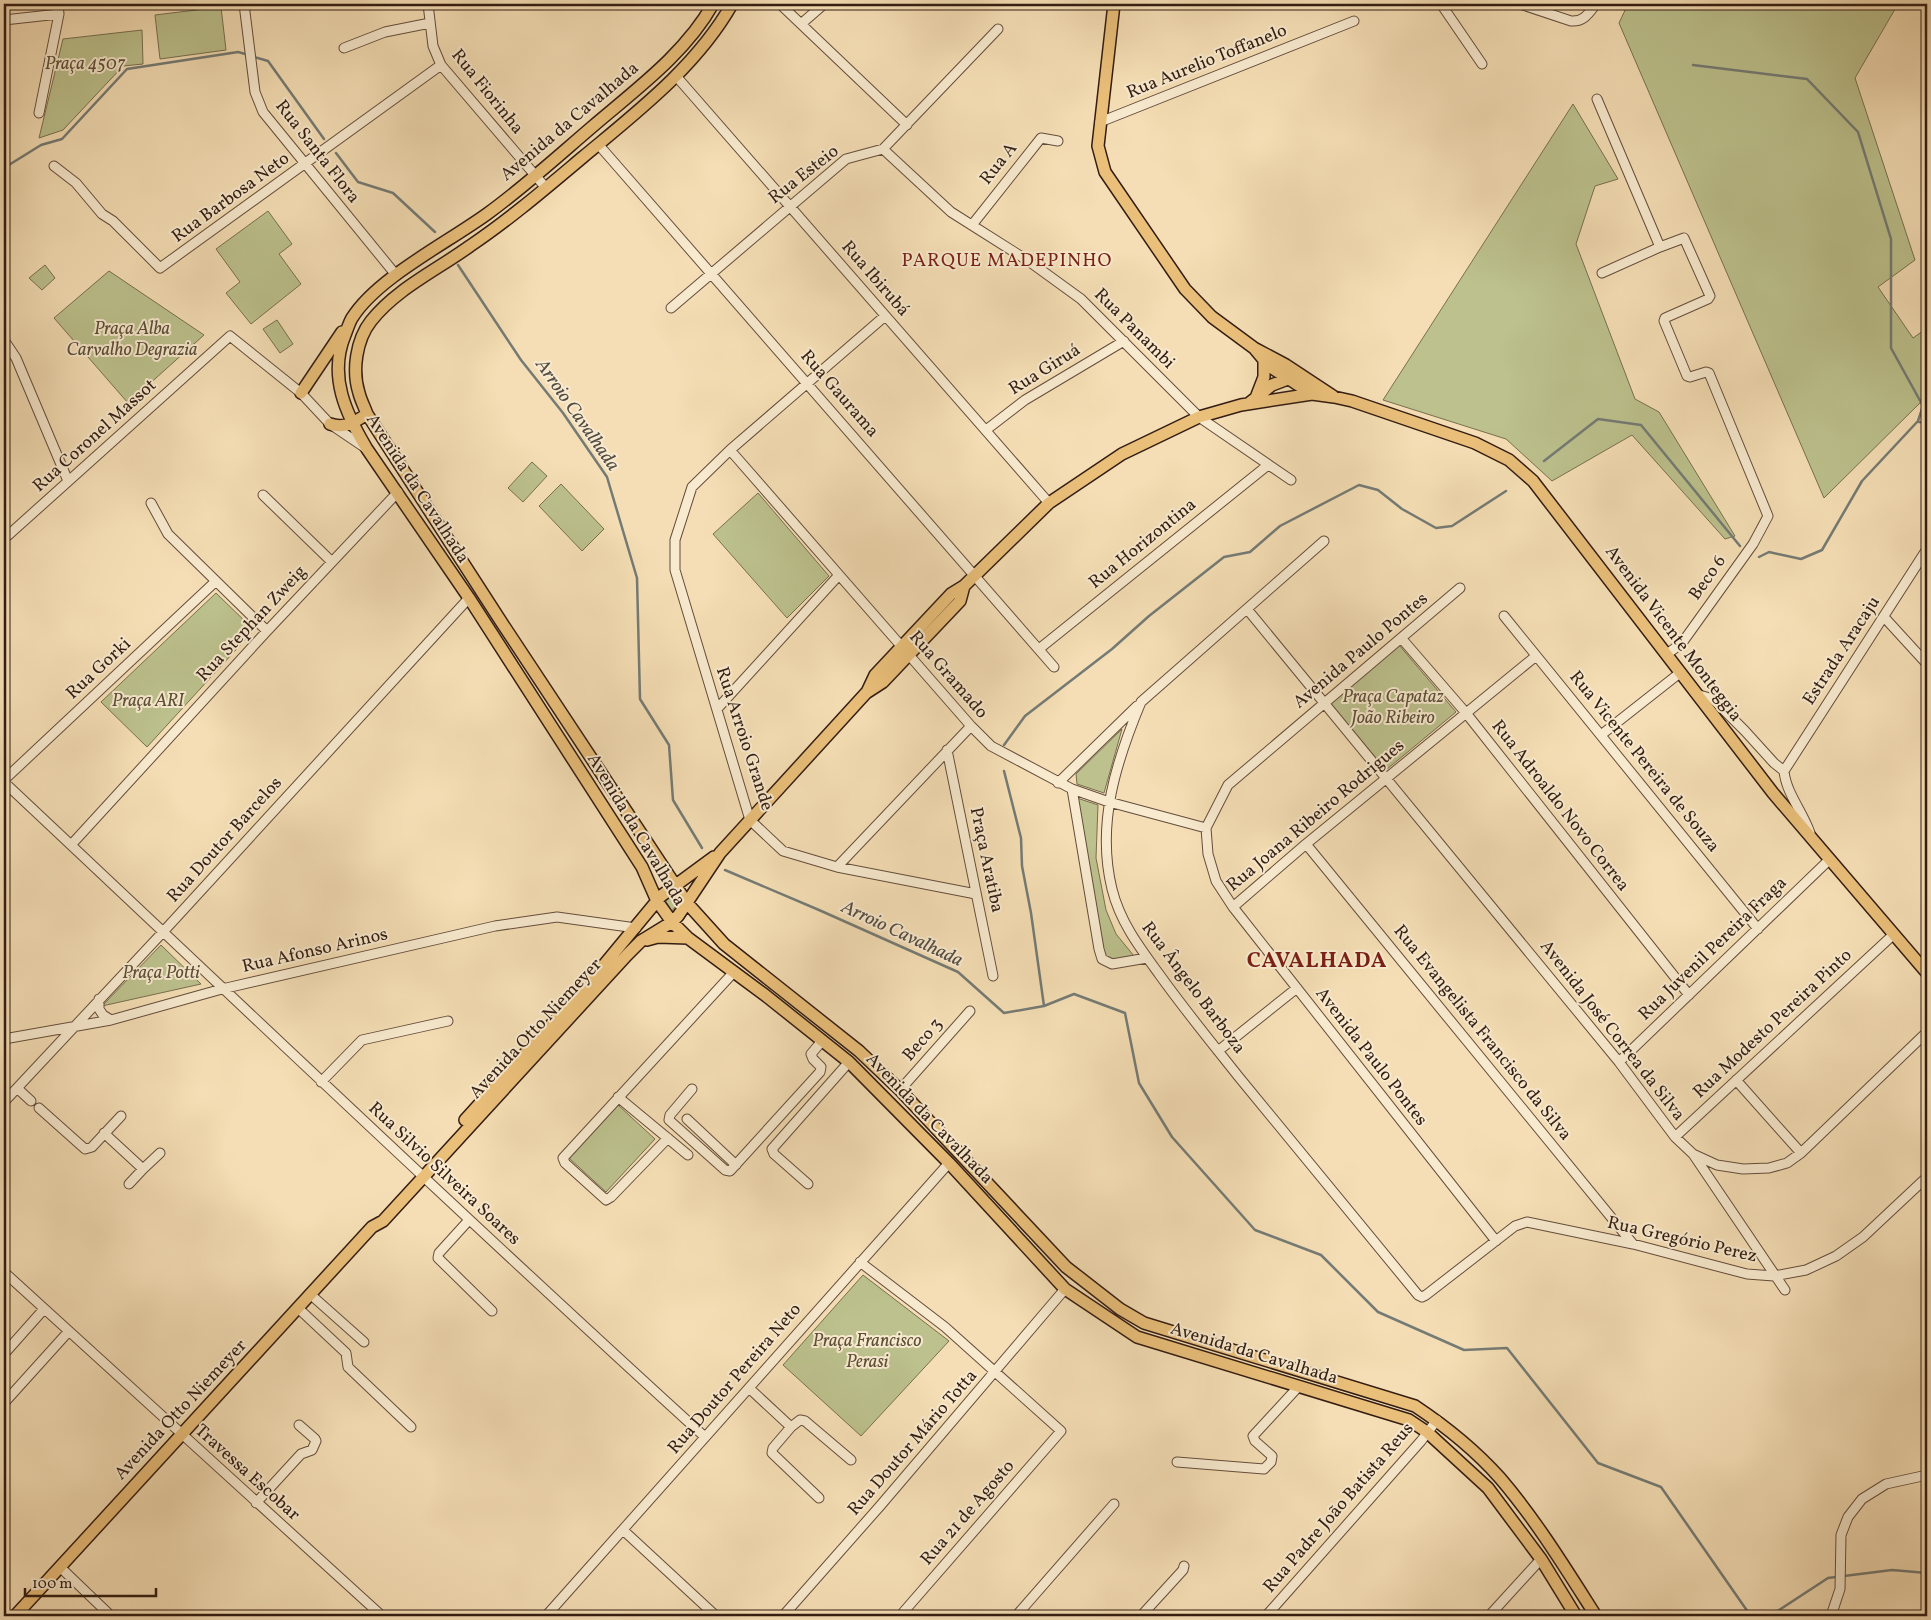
<svg xmlns="http://www.w3.org/2000/svg" width="1931" height="1620" viewBox="0 0 1931 1620" font-family="Vollkorn,serif">
  <rect width="100%" height="100%" fill="#f5deb5"/>
  <filter id="stains"><feTurbulence type="fractalNoise" baseFrequency=".004" numOctaves="4"/><feColorMatrix values="0 0 0 0 .2 0 0 0 0 .09 0 0 0 0 .02 0 0 0 .5 -.17"/></filter>
  <radialGradient id="worn" r=".72"><stop offset=".6" stop-color="#630" stop-opacity="0"/><stop offset="1" stop-color="#630" stop-opacity=".3"/></radialGradient>
  <!-- green -->
  <path fill="#bcc18d" stroke="#786f50" d="M 1628,4 L 1898,4 L 1855,78 L 1915,260 L 1878,287 L 1913,338 L 1927,328 L 1927,396 L 1824,498 L 1619,23 Z
    M 221,7 L 226,50 L 160,59 L 155,15 Z
    M 142,30 L 143,64 L 123,66 L 63,130 L 39,138 L 63,39 Z
    M 1573,104 L 1618,179 L 1595,186 L 1576,244 L 1635,399 L 1659,412 L 1735,536 L 1725,539 L 1632,435 L 1552,481 L 1506,439 L 1383,400 Z
    M 268,211 L 292,244 L 279,254 L 301,284 L 251,324 L 226,293 L 240,282 L 216,249 Z
    M 45,265 L 55,278 L 42,290 L 29,278 Z
    M 109,271 L 204,335 L 128,403 L 54,318 Z
    M 277,320 L 293,344 L 280,353 L 263,329 Z
    M 532,462 L 547,476 L 523,502 L 508,488 Z
    M 561,484 L 604,529 L 582,551 L 539,506 Z
    M 758,493 L 829,576 L 787,618 L 713,534 Z
    M 216,593 L 254,630 L 147,747 L 101,702 Z
    M 1399,645 L 1456,712 L 1386,770 L 1330,703 Z
    M 1122,729 L 1104,793 L 1077,784 L 1076,774 Z
    M 1077,798 L 1098,805 L 1096,858 L 1106,910 L 1116,934 L 1134,956 L 1116,960 L 1106,957 L 1103,949 Z
    M 673,894 L 678,903 L 672,911 L 665,900 Z
    M 161,945 L 201,984 L 102,1006 Z
    M 618,1105 L 655,1139 L 606,1192 L 569,1158 Z
    M 863,1275 L 949,1341 L 861,1436 L 783,1365 Z"/>
  <g fill="none" stroke-linecap="round" stroke-linejoin="round">
    <!-- stream -->
    <path stroke="#747b75" stroke-width="2.5" d="M 254,57 L 268,61 L 324,139
      M 1693,65 L 1807,79 L 1858,132 L 1891,239 L 1891,348 L 1923,406
      M 336,153 L 358,182 L 393,193 L 435,232
      M 4,168 L 41,145 L 62,139 L 127,69 L 238,52 L 249,55
      M 458,265 L 521,360 L 563,413 L 607,477 L 637,578 L 640,699 L 669,745 L 673,800 L 702,848
      M 1919,422 L 1927,423
      M 1544,461 L 1598,419 L 1641,425 L 1740,546
      M 1759,557 L 1769,552 L 1801,559 L 1822,550 L 1862,481 L 1918,421 L 1923,406 L 1927,402
      M 1004,745 L 1025,716 L 1112,649 L 1149,616 L 1224,557 L 1250,552 L 1280,526 L 1359,485 L 1378,490 L 1402,509 L 1436,528 L 1452,526 L 1506,491
      M 1004,771 L 1021,838 L 1022,866 L 1031,913 L 1044,1006
      M 725,870 L 819,910 L 958,972 L 1004,1013 L 1044,1006 L 1074,994 L 1125,1013 L 1139,1083 L 1172,1137 L 1255,1230 L 1321,1255 L 1378,1312 L 1464,1350 L 1507,1348 L 1598,1463 L 1661,1487 L 1748,1612 L 1755,1616
      M 1770,1616 L 1828,1578 L 1892,1570 L 1927,1573"/>
    <defs>
      <path id="minor" d="M 244,4 L 255,92 L 263,112 L 396,275
        M 428,4 L 433,46 L 441,65 L 546,188
        M 780,4 L 907,125
        M 1441,4 L 1482,64
        M 1520,4 L 1571,21 C 1584,22 1589,13 1596,4
        M 4,20 L 59,14
        M 801,24 L 824,4
        M 344,48 L 385,32 L 430,23
        M 676,76 L 1049,503
        M 1597,99 L 1660,247 L 1684,238 L 1710,296 L 1708,299 L 1665,318 L 1664,321 L 1687,376 L 1690,377 L 1706,372 L 1709,373 L 1768,516 L 1753,544 L 1682,643 L 1667,654
        M 39,113 L 59,14 L 58,4
        M 1100,122 L 1354,21
        M 598,144 L 1054,667
        M 883,149 L 951,212 L 1030,262 L 1081,299 L 1199,417 L 1291,480
        M 54,166 L 76,183 L 102,214 L 113,221 L 160,268 L 441,65
        M 972,225 L 1041,138 L 1058,141
        M 1602,273 L 1660,247
        M 671,308 L 846,159 L 883,149 L 998,29
        M 885,316 L 730,450 L 692,487 L 675,540 L 675,570 L 750,820 L 783,851 L 837,867 L 976,894
        M 4,340 L 16,358 L 68,481
        M 986,430 L 1025,400 L 1124,341
        M 730,450 L 971,726 L 991,746 L 1072,789 L 1109,802 L 1206,828
        M 263,495 L 332,562
        M 151,503 L 168,534 L 267,631
        M 4,539 L 230,336 L 301,393 L 330,424 L 367,449
        M 1324,541 L 1141,702 C 1116,762 1096,824 1112,889 C 1120,922 1140,948 1159,974 C 1184,1009 1211,1042 1238,1076 C 1298,1149 1358,1222 1418,1295 L 1422,1297 L 1426,1295 L 1515,1226 L 1527,1222 L 1633,1244 L 1747,1274 L 1774,1276 L 1806,1270 L 1836,1256 L 1863,1237 L 1927,1177
        M 1460,588 L 1228,785 L 1206,828 L 1208,854 L 1216,881 L 1233,907 L 1496,1241
        M 1247,609 L 1619,1062 L 1675,1137 L 1693,1154 L 1717,1165 L 1743,1169 L 1769,1168 L 1787,1163 L 1801,1153 L 1927,1032
        M 1504,616 L 1758,929
        M 1884,617 L 1927,664
        M 1402,639 L 1466,713 L 1689,995
        M 1039,649 L 1268,465
        M 1696,694 L 1713,699 L 1745,731 L 1774,763 L 1784,771 C 1786,793 1803,812 1810,833
        M 717,709 L 839,575
        M 1601,735 L 1681,672
        M 947,750 L 993,976
        M 1784,771 L 1927,549
        M 4,780 L 216,581
        M 4,782 C 237,1001 469,1222 705,1437
        M 1058,783 L 1137,706
        M 1072,789 L 1099,949 L 1102,959 L 1112,964 L 1147,958
        M 1306,844 L 1633,1244
        M 71,845 L 267,631 L 398,492
        M 837,867 L 971,726
        M 1233,907 L 1306,844 L 1536,656
        M 99,999 L 99,1009 L 103,1015 L 111,1020
        M 4,1039 L 111,1020 L 222,989 L 495,926 L 557,917 L 636,928
        M 1218,1051 L 1297,988
        M 1619,1062 L 1830,859
        M 1736,1080 L 1801,1153
        M 321,1082 L 362,1040 L 448,1021
        M 17,1088 L 31,1101
        M 692,1089 L 670,1115 L 669,1120 L 725,1170 L 730,1171 L 820,1072 L 821,1067 L 813,1059 L 811,1054 L 822,1041
        M 900,1090 L 970,1011
        M 618,1097 L 688,1155
        M 4,1102 L 163,932 L 469,598
        M 39,1108 L 85,1149 L 92,1147 L 121,1116
        M 687,1119 L 736,1165
        M 104,1133 L 143,1169 L 129,1184
        M 1675,1137 L 1894,934
        M 668,1138 L 611,1197 L 606,1200 L 565,1163 L 563,1158 L 733,973
        M 1693,1154 L 1785,1290
        M 143,1169 L 160,1153
        M 808,1184 L 774,1154 L 772,1149 L 849,1062
        M 469,1220 L 439,1253 L 438,1258 L 492,1311
        M 860,1262 L 945,1327 L 1061,1431 L 900,1616
        M 4,1272 L 382,1616
        M 310,1294 L 364,1342
        M 298,1308 L 346,1353 L 348,1367 L 411,1427
        M 4,1354 L 44,1309
        M 749,1388 L 791,1427 L 773,1448 L 772,1453 L 819,1498
        M 4,1403 L 69,1331
        M 791,1427 L 800,1420 L 805,1421 L 851,1460
        M 1177,1462 L 1264,1469 L 1271,1462 L 1272,1456 L 1255,1441 L 1253,1436 L 1299,1386
        M 256,1503 L 301,1454 L 312,1450 L 316,1441 L 315,1439 L 299,1425
        M 623,1530 L 716,1616
        M 60,1567 L 111,1616
        M 546,1616 L 949,1163
        M 783,1616 L 880,1506 L 1065,1289
        M 1016,1616 L 1114,1504
        M 1141,1616 L 1183,1570 L 1184,1566
        M 1266,1616 L 1421,1441 L 1437,1420
        M 1489,1616 L 1541,1559
        M 1831,1616 L 1840,1589 L 1841,1535 L 1848,1517 L 1862,1499 L 1886,1484 L 1927,1475"/>
      <path id="major" d="M 713,4 C 685,54 635,90 592,127 C 557,157 523,188 487,214 C 447,243 377,278 352,318 C 349,323 347,330 345,335 C 328,376 346,414 367,449 L 469,598 L 642,867 L 657,901 L 672,922 L 688,938 L 765,995 L 849,1062 L 949,1163 L 1065,1289 L 1137,1337 L 1409,1420 L 1427,1432 L 1488,1488 L 1541,1559 L 1576,1616
        M 732,4 C 697,66 637,112 583,157 C 546,188 510,219 470,246 C 437,270 396,289 371,321 C 356,340 352,371 359,393 C 361,401 365,408 367,414 L 502,623 L 687,903 L 724,944 L 859,1051 L 900,1090 L 1066,1267 L 1120,1309 L 1144,1323 L 1415,1406 C 1445,1426 1476,1451 1500,1478 C 1536,1520 1566,1569 1596,1616
        M 1114,4 L 1098,146 L 1105,172 L 1185,289 L 1212,317 L 1254,348 L 1286,365 L 1333,396
        M 1254,348 L 1269,366 L 1312,394 L 1334,397 L 1352,401 L 1475,443 L 1509,460 L 1533,481 L 1773,793 L 1927,973
        M 301,393 L 342,332
        M 1257,395 L 1264,377 L 1264,361
        M 1248,404 L 1272,385 L 1293,377
        M 330,424 C 345,429 355,422 367,414
        M 867,692 L 875,675 L 951,594 L 964,586 L 1049,503 L 1122,454 L 1199,417 L 1241,405 L 1312,394
        M 647,940 L 658,937 L 688,938
        M 465,1120 L 589,983 L 661,896 L 714,857
        M 15,1616 L 372,1227 L 383,1221 L 627,955 L 641,941 L 672,922 L 678,916 L 720,853 L 866,693 L 883,682 L 960,601 L 964,586"/>
    </defs>
    <!-- minor casing -->
    <use href="#minor" stroke="#644d3c" stroke-width="11"/>
    <!-- major casing -->
    <use href="#major" stroke="#331d13" stroke-width="14"/>
    <!-- minor -->
    <use href="#minor" stroke="#f8eacf" stroke-width="9"/>
    <!-- major -->
    <use href="#major" stroke="#eabf7a" stroke-width="11"/>
  </g>
  <g text-anchor="middle" dominant-baseline="central" stroke-width="4" stroke-linejoin="round" paint-order="stroke">
    <!-- street labels -->
    <g font-size="18" fill="#331d13" stroke="#f8eacf">
      <text transform="translate(1207 62) rotate(-22)">Rua Aurelio Toffanelo</text>
      <text transform="translate(487 92) rotate(51)">Rua Fiorinha</text>
      <text transform="translate(570 122) rotate(-40)">Avenida da Cavalhada</text>
      <text transform="translate(317 152) rotate(52)">Rua Santa Flora</text>
      <text transform="translate(999 164) rotate(-52)">Rua A</text>
      <text transform="translate(804 175) rotate(-38)">Rua Esteio</text>
      <text transform="translate(231 198) rotate(-36)">Rua Barbosa Neto</text>
      <text transform="translate(875 279) rotate(49)">Rua Ibirubá</text>
      <text transform="translate(1134 329) rotate(45)">Rua Panambi</text>
      <text transform="translate(1045 370) rotate(-32)">Rua Giruá</text>
      <text transform="translate(839 394) rotate(49)">Rua Gaurama</text>
      <text transform="translate(95 436) rotate(-42)">Rua Coronel Massot</text>
      <text transform="translate(417 489) rotate(57)">Avenida da Cavalhada</text>
      <text transform="translate(1143 544) rotate(-39)">Rua Horizontina</text>
      <text transform="translate(1708 578) rotate(-55)">Beco 6</text>
      <text transform="translate(252 624) rotate(-47)">Rua Stephan Zweig</text>
      <text transform="translate(1673 634) rotate(53)">Avenida Vicente Monteggia</text>
      <text transform="translate(1361 651) rotate(-40)">Avenida Paulo Pontes</text>
      <text transform="translate(1842 651) rotate(-57)">Estrada Aracaju</text>
      <text transform="translate(99 669) rotate(-43)">Rua Gorki</text>
      <text transform="translate(948 675) rotate(49)">Rua Gramado</text>
      <text transform="translate(744 739) rotate(72)">Rua Arroio Grande</text>
      <text transform="translate(1644 762) rotate(51)">Rua Vicente Pereira de Souza</text>
      <text transform="translate(1560 806) rotate(52)">Rua Adroaldo Novo Correa</text>
      <text transform="translate(1316 816) rotate(-40)">Rua Joana Ribeiro Rodrigues</text>
      <text transform="translate(636 830) rotate(59)">Avenida da Cavalhada</text>
      <text transform="translate(225 840) rotate(-48)">Rua Doutor Barcelos</text>
      <text transform="translate(986 860) rotate(78)">Praça Aratiba</text>
      <text transform="translate(1713 949) rotate(-44)">Rua Juvenil Pereira Fraga</text>
      <text transform="translate(315 951) rotate(-13)">Rua Afonso Arinos</text>
      <text transform="translate(1193 988) rotate(53)">Rua Ângelo Barboza</text>
      <text transform="translate(1773 1024) rotate(-43)">Rua Modesto Pereira Pinto</text>
      <text transform="translate(536 1029) rotate(-47)">Avenida Otto Niemeyer</text>
      <text transform="translate(1612 1031) rotate(52)">Avenida José Correa da Silva</text>
      <text transform="translate(1482 1033) rotate(51)">Rua Evangelista Francisco da Silva</text>
      <text transform="translate(923 1040) rotate(-49)">Beco 3</text>
      <text transform="translate(1371 1057) rotate(52)">Avenida Paulo Pontes</text>
      <text transform="translate(929 1119) rotate(46)">Avenida da Cavalhada</text>
      <text transform="translate(444 1174) rotate(43)">Rua Silvio Silveira Soares</text>
      <text transform="translate(1682 1240) rotate(13)">Rua Gregório Perez</text>
      <text transform="translate(1254 1354) rotate(17)">Avenida da Cavalhada</text>
      <text transform="translate(735 1379) rotate(-49)">Rua Doutor Pereira Neto</text>
      <text transform="translate(181 1410) rotate(-47)">Avenida Otto Niemeyer</text>
      <text transform="translate(913 1443) rotate(-49)">Rua Doutor Mário Totta</text>
      <text transform="translate(247 1473) rotate(42)">Travessa Escobar</text>
      <text transform="translate(1339 1508) rotate(-49)">Rua Padre João Batista Reus</text>
      <text transform="translate(968 1513) rotate(-49)">Rua 21 de Agosto</text>
    </g>
    <!-- park labels -->
    <g font-size="18" font-style="italic" fill="#5c4e38" stroke="#f8eacf">
      <text x="85" y="64">Praça 4507</text>
      <text x="132" y="329">Praça Alba<tspan x="132" dy="21">Carvalho Degrazia</tspan></text>
      <text x="1393" y="697">Praça Capataz<tspan x="1393" dy="21">João Ribeiro</tspan></text>
      <text x="148" y="701">Praça ARI</text>
      <text x="161" y="973">Praça Potti</text>
      <text x="867" y="1341">Praça Francisco<tspan x="867" dy="21">Perasi</tspan></text>
    </g>
    <!-- neighbourhood labels -->
    <g font-size="19" letter-spacing="1" fill="#7a1f14" stroke="#f8eacf">
      <text x="1007" y="261">PARQUE MADEPINHO</text>
    </g>
    <!-- water labels -->
    <g font-size="19" font-style="italic" fill="#534c44" stroke="#f8eacf">
      <text transform="translate(577 415) rotate(55)">Arroio Cavalhada</text>
      <text transform="translate(902 934) rotate(25)">Arroio Cavalhada</text>
    </g>
    <!-- district labels -->
    <g font-size="22" font-weight="bold" letter-spacing="1" fill="#7a1f14" stroke="#f8eacf">
      <text x="1317" y="961">CAVALHADA</text>
    </g>
  </g>
  <!-- margin -->
  <rect width="1931" height="1620" fill="none" stroke="#f5deb5" stroke-width="20"/>
  <rect x="5" y="5" width="1921" height="1610" fill="none" stroke="#331d13" stroke-width="2.5"/>
  <rect x="10" y="10" width="1911" height="1600" fill="none" stroke="#331d13"/>
  <!-- scale -->
  <path d="M25 1588v8h131v-8" fill="none" stroke="#331d13" stroke-width="2.5"/>
  <text x="32" y="1588" font-size="15" fill="#331d13" stroke="#f8eacf" stroke-width="4" paint-order="stroke">100 m</text>
  <rect width="100%" height="100%" filter="url(#stains)"/>
  <rect width="100%" height="100%" fill="url(#worn)"/>
</svg>
